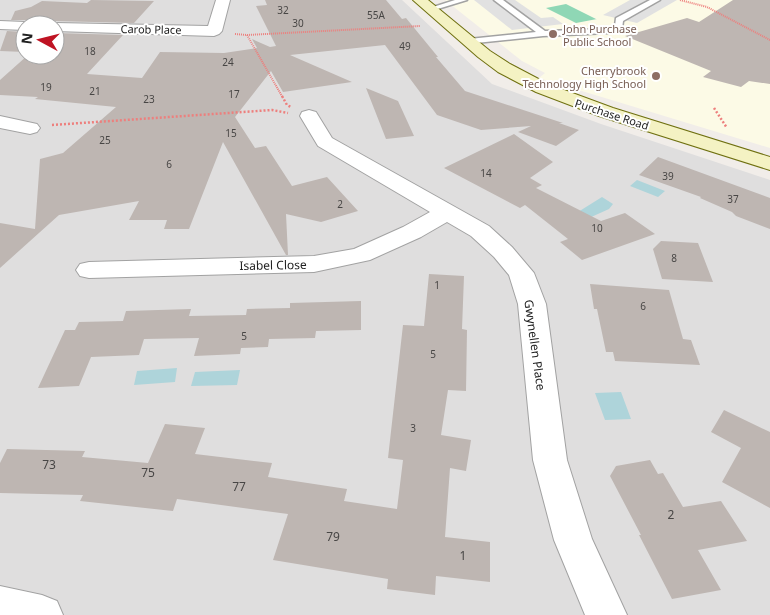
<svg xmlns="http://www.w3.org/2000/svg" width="770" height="615" viewBox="0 0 770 615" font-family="'Noto Sans',sans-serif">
  <rect width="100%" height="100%" fill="#f1ede9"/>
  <!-- residential -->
  <path fill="#dfdede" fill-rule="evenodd" d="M 0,0 L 402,0 L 492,84 L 601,124 L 770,180 L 770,615 L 0,615 ZM 25,25 L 55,25 L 55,55 L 25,55 Z"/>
  <!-- education -->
  <path fill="#fcfae6" d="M 445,0 L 770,0 L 770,148 L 539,78 L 545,73 L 522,61 Z"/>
  <!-- pitch -->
  <path fill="#8fd7b5" d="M 566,4 L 596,19 L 597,19 L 576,23 L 546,8 Z"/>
  <!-- parking -->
  <path fill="#e1e1e1" d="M 474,0 L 515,0 L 541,18 L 553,17 L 563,24 L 512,30 Z
    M 630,0 L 677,0 L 637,23 L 603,15 Z"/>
  <!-- water -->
  <path fill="#aed4da" d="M 637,180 L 665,191 L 658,197 L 630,186 Z
    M 602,197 L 613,204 L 609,209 L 589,218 L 578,212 Z
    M 177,368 L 175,382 L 134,385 L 137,371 Z
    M 240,370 L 237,385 L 191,386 L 195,372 Z
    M 621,392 L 631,419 L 605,420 L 595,393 Z"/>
  <!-- building -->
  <path fill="#beb6b2" d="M 91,0 L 154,1 L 134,23 L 55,21 L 47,25 L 34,25 L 26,20 L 11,20 L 15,11 L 31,7 L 42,1 L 87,3 Z
    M 265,0 L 386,0 L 402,19 L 406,18 L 438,57 L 436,57 L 465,91 L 563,123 L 559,123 L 579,130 L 556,146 L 518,132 L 531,126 L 481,130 L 437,115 L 385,45 L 290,55 L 352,82 L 283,92 L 271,71 L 235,117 L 255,148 L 266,146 L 292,186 L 327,177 L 358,211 L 321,222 L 286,214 L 288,255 L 286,255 L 223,142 L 189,229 L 164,229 L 167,220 L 129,220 L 139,201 L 59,215 L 0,268 L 0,223 L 35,229 L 40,159 L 63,153 L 116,107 L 35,99 L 38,97 L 0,95 L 0,80 L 28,55 L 55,55 L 55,33 L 123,35 L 87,74 L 142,78 L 160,52 L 224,53 L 257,48 L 252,39 L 270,47 L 276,46 L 256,6 L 267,5 Z
    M 733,0 L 770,0 L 770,84 L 749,81 L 741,87 L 703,77 L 711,71 L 625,36 L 687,18 L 699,22 Z
    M 7,31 L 25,32 L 25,52 L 0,51 Z
    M 366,88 L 398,101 L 414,136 L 386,139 Z
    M 514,134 L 553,162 L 530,178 L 542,185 L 536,188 L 601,221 L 625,213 L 655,234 L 582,260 L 560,242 L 568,239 L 525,205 L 520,208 L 444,168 Z
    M 658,157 L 770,198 L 770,229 L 736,216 L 732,212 L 700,198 L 701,197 L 639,175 Z
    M 661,241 L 698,243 L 713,282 L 662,279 L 653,249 Z
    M 429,274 L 464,276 L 462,329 L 467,330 L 466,391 L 448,390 L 441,435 L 471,440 L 466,471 L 450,468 L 445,537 L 490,542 L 490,582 L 436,576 L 435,595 L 387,589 L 388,579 L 273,560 L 288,514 L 177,499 L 173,511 L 80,501 L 83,495 L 0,493 L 0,463 L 7,449 L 85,451 L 82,457 L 148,463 L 165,424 L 205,428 L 195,454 L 272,463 L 268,477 L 347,489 L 344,501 L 397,509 L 403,460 L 388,458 L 403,325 L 424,326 Z
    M 590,284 L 669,290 L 683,339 L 691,340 L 700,365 L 615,361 L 613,352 L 606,352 L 597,309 L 594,309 Z
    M 361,301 L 361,330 L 316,331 L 315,338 L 269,339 L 268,347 L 241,348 L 240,354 L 194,356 L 199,338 L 144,339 L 139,355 L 91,357 L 79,386 L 38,388 L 65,330 L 75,330 L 79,322 L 123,321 L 126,311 L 191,309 L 189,316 L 246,315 L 247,309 L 290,308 L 290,303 Z
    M 724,410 L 770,432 L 770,508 L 722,482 L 741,448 L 711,432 Z
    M 650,460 L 658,474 L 663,473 L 683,507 L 721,501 L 747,541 L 698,550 L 721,590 L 672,599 L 639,535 L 641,535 L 610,476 L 616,466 Z"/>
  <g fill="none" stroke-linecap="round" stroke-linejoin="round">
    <defs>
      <path id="service" d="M 455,0 L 467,0 L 431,11 L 427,9 Z
        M 494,0 L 503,0 L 545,31 L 607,29 L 615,26 L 616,18 L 650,0 L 660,0 L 623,21 L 622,29 L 608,33 L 543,36 L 466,44 L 465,42 L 469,39 L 536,32 Z"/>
      <path id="minor" d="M 216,0 L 230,0 L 222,31 L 219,34 L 214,36 L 55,31 L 55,25 L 49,25 L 55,23 L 208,26 Z
        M 0,21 L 25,22 L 32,25 L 25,25 L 25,30 L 0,29 Z
        M 309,110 L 316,112 L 332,138 L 489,226 L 512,247 L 534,273 L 546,304 L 567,460 L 592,539 L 627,615 L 585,615 L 554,540 L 533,460 L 518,304 L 509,275 L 494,257 L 471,236 L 447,222 L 421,237 L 370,260 L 314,272 L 89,278 L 80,276 L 76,270 L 80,264 L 89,262 L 314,256 L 354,249 L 403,227 L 430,212 L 318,146 L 300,116 L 302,112 Z
        M 0,116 L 37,124 L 40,128 L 37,132 L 30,134 L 0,128 Z
        M 0,586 L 42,595 L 57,601 L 63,615 L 0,615 Z"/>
      <path id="secondary" d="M 413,0 L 428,0 L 490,51 L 510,64 L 548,84 L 613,108 L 770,157 L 770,170 L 599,116 L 536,92 L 498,72 L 478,57 Z"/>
    </defs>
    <!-- service casing -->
    <use href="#service" stroke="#a2a2a2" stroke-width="3"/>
    <!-- minor casing -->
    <use href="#minor" stroke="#a2a2a2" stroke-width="2"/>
    <!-- secondary casing -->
    <use href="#secondary" stroke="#6f7010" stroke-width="2"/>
    <!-- path-far1 -->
    <path stroke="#ed7f7d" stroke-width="2" stroke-dasharray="1 1" stroke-linecap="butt" d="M 680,0 L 707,7 L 770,40
      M 235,34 L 247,35 L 420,26
      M 247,35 L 283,98"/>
    <!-- path -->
    <path stroke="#ed7f7d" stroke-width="2.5" stroke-dasharray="2 2" stroke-linecap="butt" d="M 282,96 L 287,105 L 291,107
      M 714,108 L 727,128
      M 52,125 L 272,110 L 288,113"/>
    <!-- service -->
    <use href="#service" fill="#fff" fill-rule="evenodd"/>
    <!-- minor -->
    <use href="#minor" fill="#fff" fill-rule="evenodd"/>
    <!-- secondary -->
    <use href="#secondary" fill="#f4f2c3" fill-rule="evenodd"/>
  </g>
  <!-- markers -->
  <g fill="#8d6e63" stroke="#fff" stroke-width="2">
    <circle cx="553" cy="34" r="5"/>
    <circle cx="656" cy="76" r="5"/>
  </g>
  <g text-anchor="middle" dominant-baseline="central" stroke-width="4" stroke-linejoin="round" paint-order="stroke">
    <!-- number labels -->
    <g font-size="10" fill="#484645">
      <text x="283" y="10">32</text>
      <text x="376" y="15">55A</text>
      <text x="298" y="23">30</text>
      <text x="405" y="46">49</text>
      <text x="90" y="51">18</text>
      <text x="228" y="62">24</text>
      <text x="46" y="87">19</text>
      <text x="95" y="91">21</text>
      <text x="234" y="94">17</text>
      <text x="149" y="99">23</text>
      <text x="231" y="133">15</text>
      <text x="105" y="140">25</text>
      <text x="169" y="164">6</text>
      <text x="486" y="173">14</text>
      <text x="668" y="176">39</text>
      <text x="733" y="199">37</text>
      <text x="340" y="204">2</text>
      <text x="597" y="228">10</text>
      <text x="674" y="258">8</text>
      <text x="437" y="285">1</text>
      <text x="643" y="306">6</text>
      <text x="244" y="336">5</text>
      <text x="433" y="354">5</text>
      <text x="413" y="428">3</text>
    </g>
    <!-- far-education labels -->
    <g font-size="11" fill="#785e54" stroke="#fff" text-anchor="start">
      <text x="563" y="28">John Purchase<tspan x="563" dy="13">Public School</tspan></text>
      <text x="646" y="70" text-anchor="end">Cherrybrook<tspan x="646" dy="13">Technology High School</tspan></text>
    </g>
    <!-- far-street labels -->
    <g font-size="11" fill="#212121" stroke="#fff">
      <text transform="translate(151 29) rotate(1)">Carob Place</text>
      <text transform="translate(612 114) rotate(18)">Purchase Road</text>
    </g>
    <!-- street labels -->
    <g font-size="12" fill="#212121" stroke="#fff">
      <text transform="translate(273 265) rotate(-1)">Isabel Close</text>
      <text transform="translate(535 345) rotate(82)">Gwynellen Place</text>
    </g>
    <!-- near-number labels -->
    <g font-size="12" fill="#484645">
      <text x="49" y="464">73</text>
      <text x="148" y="472">75</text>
      <text x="239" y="486">77</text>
      <text x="671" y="514">2</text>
      <text x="333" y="536">79</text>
      <text x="463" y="555">1</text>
    </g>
  </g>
  <!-- north arrow -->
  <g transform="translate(40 40) rotate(277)"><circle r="24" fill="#ffffff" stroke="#a6a6a6"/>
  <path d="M0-4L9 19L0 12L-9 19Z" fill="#bf1323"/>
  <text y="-8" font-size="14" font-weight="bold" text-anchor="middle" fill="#212121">N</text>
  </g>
</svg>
